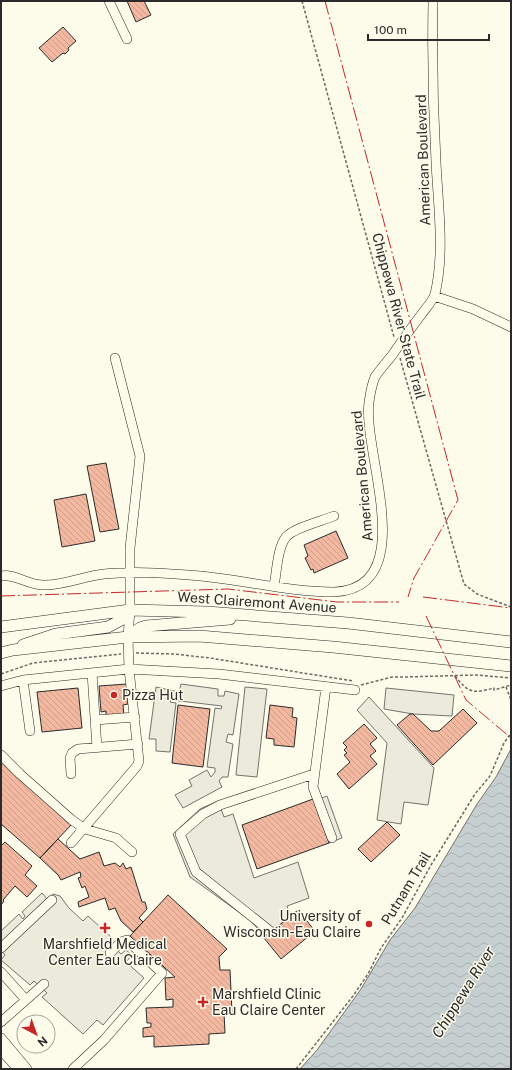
<svg xmlns="http://www.w3.org/2000/svg" width="512" height="1070" viewBox="0 0 512 1070" font-family="'Public Sans',sans-serif">
  <defs>
    <pattern id="water-waves" width="16" height="10" patternUnits="userSpaceOnUse"><rect width="16" height="10" fill="#c7d0d0"/><path d="M0 5q4-4 8 0t8 0" fill="none" stroke="#abb3b3"/></pattern>
    <pattern id="building-back-hatch" width="6" height="6" patternUnits="userSpaceOnUse"><rect width="6" height="6" fill="#f2b8a0"/><path d="M-1 5l2 2M0 0l6 6M5-1l2 2" fill="none" stroke="#d09e8a"/></pattern>
  </defs>
  <rect width="100%" height="100%" fill="#fdfbea"/>
  <!-- parking -->
  <path fill="#eceadb" stroke="#74746e" d="M 181,684 L 218,689 L 218,696 L 224,696 L 225,691 L 239,694 L 233,735 L 228,734 L 226,742 L 233,744 L 228,777 L 222,777 L 219,781 L 222,787 L 183,808 L 175,795 L 192,786 L 189,780 L 207,770 L 211,777 L 215,772 L 215,768 L 207,767 L 215,708 L 221,709 L 222,706 L 171,700 L 170,702 L 176,703 L 170,752 L 156,751 L 156,739 L 149,739 L 156,687 L 179,692 Z
    M 245,687 L 267,689 L 257,777 L 236,775 Z
    M 386,688 L 454,695 L 452,716 L 413,714 L 384,709 Z
    M 369,697 L 434,768 L 428,805 L 404,802 L 401,824 L 377,820 L 387,743 L 357,710 Z
    M 327,796 L 342,838 L 329,843 L 314,801 Z
    M 218,801 L 224,817 L 233,814 L 254,878 L 298,862 L 309,898 L 287,906 L 290,916 L 265,937 L 250,920 L 190,877 L 173,834 L 200,809 Z
    M 42,893 L 47,899 L 53,894 L 60,896 L 69,908 L 83,921 L 88,916 L 112,938 L 108,942 L 121,954 L 126,950 L 132,955 L 126,962 L 144,978 L 103,1025 L 97,1020 L 83,1034 L 42,997 L 47,993 L 34,981 L 30,985 L 1,960 L 5,955 L 1,950 L 1,931 L 19,914 L 23,919 L 25,916 L 22,912 Z"/>
  <!-- water -->
  <path fill="url(#water-waves)" stroke="#74746e" d="M 511,749 L 511,1069 L 300,1069 L 317,1050 L 361,989 L 390,940 L 415,908 L 477,804 L 496,777 Z"/>
  <!-- building -->
  <path fill="url(#building-back-hatch)" stroke="#2b2b2b" d="M 127,1 L 144,1 L 151,15 L 136,22 Z
    M 63,27 L 76,41 L 68,48 L 69,50 L 65,54 L 63,53 L 52,62 L 39,48 Z
    M 106,463 L 119,529 L 100,532 L 87,466 Z
    M 86,494 L 95,541 L 62,547 L 54,500 Z
    M 336,531 L 348,558 L 314,573 L 313,569 L 311,570 L 305,558 L 308,556 L 304,545 Z
    M 127,684 L 128,704 L 123,705 L 124,716 L 106,718 L 106,711 L 101,712 L 99,686 Z
    M 78,688 L 82,728 L 42,732 L 37,692 Z
    M 178,705 L 210,709 L 203,767 L 172,763 Z
    M 270,705 L 293,708 L 292,717 L 297,718 L 294,747 L 274,745 L 274,739 L 266,738 Z
    M 463,709 L 477,723 L 433,765 L 397,725 L 410,714 L 413,714 L 431,731 L 439,731 Z
    M 364,724 L 377,738 L 370,744 L 376,751 L 370,756 L 377,764 L 349,789 L 337,774 L 350,762 L 344,755 L 347,753 L 344,750 L 347,747 L 343,743 Z
    M 1,760 L 72,824 L 40,858 L 1,824 Z
    M 313,799 L 329,843 L 257,869 L 242,825 Z
    M 387,822 L 400,835 L 371,862 L 358,849 Z
    M 58,839 L 80,859 L 99,852 L 104,866 L 115,863 L 120,867 L 123,863 L 126,869 L 131,867 L 142,902 L 145,902 L 147,909 L 139,918 L 143,922 L 133,932 L 121,921 L 115,908 L 109,910 L 105,898 L 79,907 L 78,902 L 89,897 L 85,886 L 82,888 L 78,878 L 81,877 L 80,872 L 61,880 L 58,875 L 40,858 Z
    M 5,842 L 32,866 L 25,875 L 37,886 L 27,897 L 15,886 L 3,900 L 4,901 L 1,905 L 1,846 Z
    M 168,895 L 227,949 L 219,957 L 220,970 L 230,970 L 232,1012 L 224,1013 L 225,1033 L 209,1034 L 209,1044 L 154,1047 L 154,1036 L 143,1037 L 143,1028 L 151,1027 L 151,1023 L 147,1023 L 146,1008 L 173,1007 L 173,999 L 166,1000 L 165,978 L 175,977 L 130,936 Z
    M 298,910 L 315,931 L 281,959 L 264,938 Z"/>
  <g fill="none" stroke-linecap="round" stroke-linejoin="round">
    <defs>
      <path id="minor" d="M 109,1 L 127,39
        M 434,296 L 473,309 L 511,327
        M 1,576 C 15,573 29,586 45,585 C 65,585 84,576 104,574 C 132,571 161,573 189,575 C 236,578 286,592 334,592 C 422,588 362,452 369,402 C 370,395 372,384 375,377 C 380,369 387,362 393,354 C 402,341 411,328 421,315 C 425,309 433,301 435,294 C 445,252 438,205 436,162 C 433,109 432,54 433,1
        M 274,586 C 277,571 277,549 286,537 C 293,528 322,521 334,516
        M 92,673 L 97,748
        M 23,680 L 30,731
        M 1,686 L 23,680 L 129,669 L 219,674 L 355,690
        M 326,687 L 313,787 L 332,838
        M 95,720 L 135,717
        M 1,755 L 20,774 L 72,820 L 85,829 L 116,838 L 132,852
        M 71,774 L 70,758 L 72,753 L 78,749 L 138,744
        M 71,843 L 137,766 L 139,761 L 129,669 L 128,637 L 130,610 L 130,548 L 140,456 L 115,358
        M 270,931 L 196,872 L 180,834 L 203,814 L 220,805 L 314,774
        M 1,948 L 52,900
        M 1,972 L 26,1000
        M 1,1022 L 44,984
        M 1,1038 L 27,1069
        M 1,1050 L 18,1069
        M 73,1069 L 104,1040 L 162,973 L 127,940 L 121,942 L 110,953"/>
      <path id="major" d="M 1,627 L 130,610 L 207,612 L 348,623 L 511,642
        M 128,637 L 140,628 L 146,626 L 230,619
        M 23,645 L 56,634 L 108,627 L 121,620 L 130,610
        M 1,653 L 13,650 L 128,637 L 199,636 L 333,647 L 511,666"/>
    </defs>
    <!-- minor casing -->
    <use href="#minor" stroke="#2b2b2b" stroke-width="10"/>
    <!-- major casing -->
    <use href="#major" stroke="#2b2b2b" stroke-width="12"/>
    <!-- path -->
    <path stroke="#6a6964" stroke-width="1.5" stroke-dasharray="3 2" stroke-linecap="butt" d="M 302,1 L 394,337
      M 400,358 L 464,584 L 477,594 L 511,607
      M 136,653 L 174,654 L 210,658 L 353,681
      M 1,674 L 33,663 L 121,654
      M 455,676 C 469,693 472,694 494,688 L 494,690 L 511,685
      M 361,685 L 392,677 L 405,677 L 476,675 L 511,678
      M 506,687 L 511,700
      M 296,1069 L 353,996 L 368,974 L 381,948 L 402,918 L 431,865 L 475,794 L 490,776 L 504,743 L 511,733"/>
    <!-- minor -->
    <use href="#minor" stroke="#fdfbea" stroke-width="9"/>
    <!-- major -->
    <use href="#major" stroke="#fdfbea" stroke-width="11"/>
    <!-- power -->
    <path stroke="#c62828" stroke-width="1" stroke-dasharray="14 3 2 3" stroke-linecap="butt" d="M 325,1 L 458,500 L 414,578 L 408,597
      M 1,596 L 228,589 L 337,602 L 399,602
      M 423,597 L 511,608
      M 426,616 L 466,700 L 511,738"/>
  </g>
  <!-- markers -->
  <g fill="#c62828" stroke="#fdfbea" stroke-width="1.5">
    <circle cx="114" cy="695" r="4"/>
    <circle cx="369" cy="924" r="4"/>
    <path d="M103 922h4v4h4v4h-4v4h-4v-4h-4v-4h4z"/>
    <path d="M201 996h4v4h4v4h-4v4h-4v-4h-4v-4h4z"/>
  </g>
  <g text-anchor="middle" dominant-baseline="central" stroke-width="3" stroke-linejoin="round" paint-order="stroke">
    <!-- street labels -->
    <g font-size="14" fill="#2b2b2b" stroke="#fdfbea">
      <text transform="translate(423 160) rotate(-92)">American Boulevard</text>
      <text transform="translate(399 316) rotate(75)">Chippewa River State Trail</text>
      <text transform="translate(362 476) rotate(-95)">American Boulevard</text>
      <text transform="translate(257 602) rotate(4)">West Clairemont Avenue</text>
      <text transform="translate(406 888) rotate(-59)">Putnam Trail</text>
    </g>
    <!-- poi labels -->
    <g font-size="14" fill="#2b2b2b" stroke="#fdfbea" text-anchor="start">
      <text x="122" y="695">Pizza Hut</text>
      <text x="361" y="916" text-anchor="end">University of<tspan x="361" dy="16">Wisconsin-Eau Claire</tspan></text>
      <text x="105" y="944" text-anchor="middle">Marshfield Medical<tspan x="105" dy="16">Center Eau Claire</tspan></text>
      <text x="212" y="994">Marshfield Clinic<tspan x="212" dy="16">Eau Claire Center</tspan></text>
    </g>
    <!-- water labels -->
    <g font-size="15" font-style="italic" fill="#2b2b2b" stroke="#fdfbea">
      <text transform="translate(463 992) rotate(-58)">Chippewa River</text>
    </g>
  </g>
  <!-- border -->
  <rect width="512" height="1070" fill="none" stroke="#2b2b2b" stroke-width="4"/>
  <!-- north arrow -->
  <g transform="translate(36 1034) rotate(139)"><circle r="19" fill="#fdfbea" stroke="#a9a89e"/>
  <path d="M0-3L7 15L0 10L-7 15Z" fill="#c62828"/>
  <text y="-6" font-size="11" font-weight="bold" text-anchor="middle" fill="#2b2b2b">N</text>
  </g>
  <!-- scale -->
  <path d="M368 34v6h121v-6" fill="none" stroke="#2b2b2b" stroke-width="2"/>
  <text x="374" y="34" font-size="12" fill="#2b2b2b" stroke="#fdfbea" stroke-width="3" paint-order="stroke">100 m</text>
</svg>
